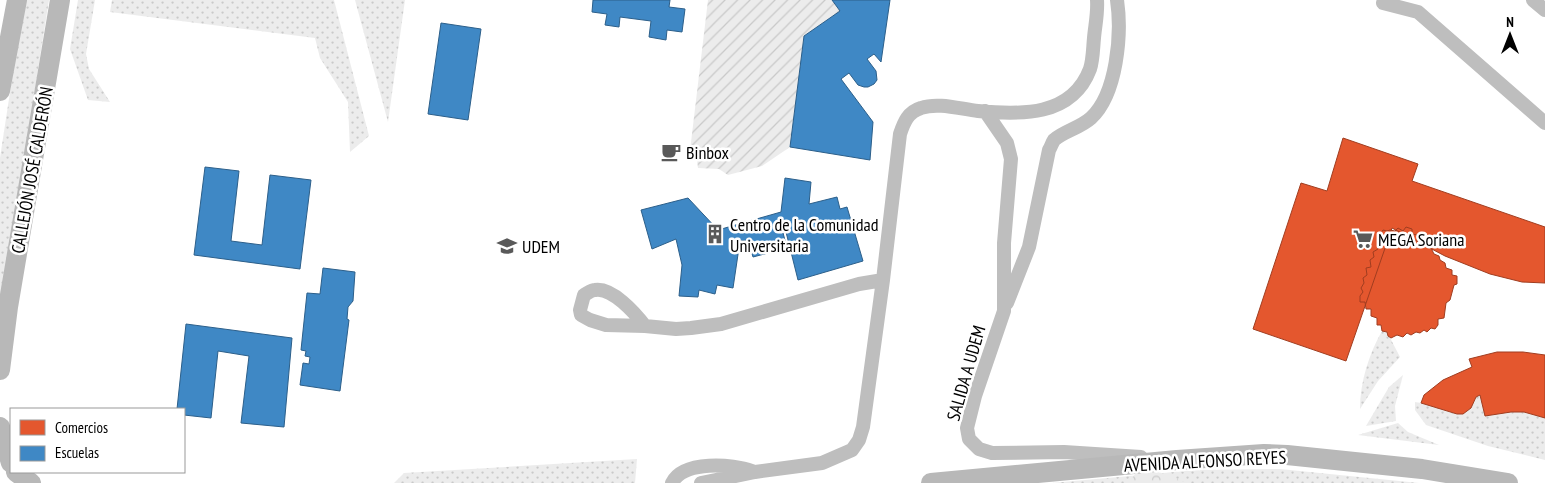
<svg xmlns="http://www.w3.org/2000/svg" width="1545" height="483" viewBox="0 0 1545 483" font-family="'PT Sans Narrow',sans-serif">
  <defs>
    <pattern id="grass-dots" width="8" height="8" patternUnits="userSpaceOnUse" patternTransform="scale(1.25)"><rect width="8" height="8" fill="#ececec"/><path d="M2 2h.1M6 6h.1" fill="none" stroke="#c9c9c9" stroke-width="1.8" stroke-linecap="round"/></pattern>
    <pattern id="forest-crowns" width="20" height="18" patternUnits="userSpaceOnUse" patternTransform="scale(1.25)"><rect width="20" height="18" fill="#ececec"/><path d="M2 6a3 3 0 1 1 6 0M12 15a3 3 0 1 1 6 0" fill="none" stroke="#c9c9c9"/></pattern>
    <pattern id="garden-furrows" width="10" height="10" patternUnits="userSpaceOnUse" patternTransform="scale(1.25)"><rect width="10" height="10" fill="#ececec"/><path d="M-1 1l2-2M0 10L10 0M9 11l2-2" fill="none" stroke="#c9c9c9"/></pattern>
  </defs>
  <rect width="100%" height="100%" fill="#fff"/>
  <!-- grass -->
  <path fill="url(#grass-dots)" d="M 24,0 L 49,0 L 0,310 L 0,158 Z
    M 78,0 L 95,0 L 86,54 L 89,69 L 110,102 L 88,100 L 70,49 Z
    M 112,0 L 334,0 L 369,136 L 350,152 L 348,102 L 320,58 L 315,38 L 110,12 Z
    M 355,0 L 405,0 L 388,122 Z
    M 1382,331 L 1387,332 L 1400,357 L 1378,381 L 1360,409 C 1360,382 1369,354 1382,331 Z
    M 1403,375 L 1395,406 L 1396,421 L 1366,426 L 1389,387 Z
    M 1480,395 L 1511,412 L 1524,412 L 1545,418 L 1545,460 L 1488,446 L 1426,425 L 1415,410 L 1415,402 L 1421,403 L 1457,414 L 1471,408 L 1476,397 Z
    M 1398,423 L 1408,432 L 1439,445 L 1358,435 Z
    M 637,459 L 635,483 L 394,483 L 404,473 Z
    M 1280,469 L 1419,483 L 1052,483 L 1196,470 Z"/>
  <!-- forest -->
  <path fill="url(#forest-crowns)" d="M 1141,465 L 1187,483 L 1129,483 Z"/>
  <!-- garden -->
  <path fill="url(#garden-furrows)" d="M 708,0 L 832,0 L 840,11 L 804,36 L 790,147 L 762,166 L 728,175 L 719,169 L 698,168 L 697,160 L 689,159 Z"/>
  <!-- shops -->
  <path fill="#e4572e" stroke="#a03d20" d="M 1343,138 L 1418,164 L 1412,181 L 1545,227 L 1545,283 L 1522,282 L 1490,274 L 1445,256 L 1392,228 L 1346,361 L 1253,329 L 1301,183 L 1327,191 Z
    M 1406,227 L 1412,229 L 1412,234 L 1418,235 L 1419,241 L 1425,242 L 1427,247 L 1431,248 L 1434,254 L 1439,256 L 1440,260 L 1445,263 L 1446,268 L 1452,270 L 1452,275 L 1457,276 L 1457,284 L 1454,285 L 1450,300 L 1446,303 L 1444,318 L 1438,319 L 1438,325 L 1435,329 L 1431,328 L 1427,332 L 1424,330 L 1420,333 L 1416,332 L 1411,335 L 1407,333 L 1403,337 L 1397,335 L 1391,338 L 1388,336 L 1387,332 L 1382,331 L 1381,325 L 1377,325 L 1377,318 L 1371,316 L 1371,309 L 1366,309 L 1365,302 L 1360,302 L 1360,296 L 1363,292 L 1361,288 L 1364,283 L 1363,278 L 1367,275 L 1366,268 L 1371,267 L 1370,260 L 1374,257 L 1373,252 L 1378,249 L 1378,242 L 1381,240 L 1380,234 L 1383,230 L 1387,231 L 1390,230 L 1395,231 L 1398,228 L 1403,231 Z
    M 1497,352 L 1523,352 L 1545,355 L 1545,418 L 1524,412 L 1511,412 L 1485,416 L 1480,395 L 1476,397 L 1471,408 L 1463,414 L 1457,414 L 1421,403 L 1424,395 L 1443,380 L 1472,367 L 1469,359 Z"/>
  <!-- schools -->
  <path fill="#3f88c5" stroke="#2c5f8a" d="M 593,0 L 670,0 L 669,7 L 685,9 L 682,32 L 667,30 L 666,40 L 649,37 L 651,21 L 620,17 L 619,27 L 605,25 L 607,14 L 592,12 Z
    M 832,0 L 890,0 L 881,62 L 874,54 L 867,59 L 876,71 L 877,80 L 874,84 L 868,87 L 864,87 L 858,85 L 849,73 L 841,79 L 873,122 L 870,160 L 790,147 L 804,36 L 840,11 Z
    M 441,23 L 481,29 L 468,120 L 428,114 Z
    M 205,167 L 239,171 L 231,241 L 262,245 L 270,175 L 311,180 L 300,269 L 194,255 Z
    M 785,178 L 811,182 L 809,204 L 837,197 L 840,209 L 847,207 L 863,261 L 798,280 L 785,228 L 782,229 L 787,248 L 753,257 L 748,240 L 740,241 L 733,288 L 717,285 L 715,294 L 699,290 L 698,297 L 679,296 L 682,265 L 676,239 L 652,249 L 641,210 L 688,198 L 718,230 L 781,212 Z
    M 323,268 L 355,272 L 353,301 L 348,307 L 347,319 L 349,320 L 340,391 L 300,385 L 303,363 L 309,364 L 310,357 L 305,356 L 306,351 L 301,350 L 307,293 L 320,294 Z
    M 186,324 L 292,338 L 284,427 L 241,423 L 249,356 L 218,351 L 211,418 L 184,415 L 184,409 L 177,409 Z"/>
  <g fill="none" stroke-linecap="round" stroke-linejoin="round">
    <!-- minor -->
    <path stroke="#bebebe" stroke-width="14" d="M 1533,0 L 1545,10
      M 1383,3 L 1418,12 L 1545,123
      M 985,111 L 1007,143 L 1011,159 L 1004,243 L 1004,311 L 975,396 L 967,428 L 969,439 L 979,449 L 992,453 L 1064,452 L 1141,457
      M 1007,303 L 1029,247 L 1049,150 C 1051,147 1052,143 1054,140 C 1064,131 1080,128 1091,118 C 1117,94 1122,34 1117,0
      M 645,326 C 635,313 612,287 595,290 C 591,290 588,293 584,295 L 580,310 L 581,315 L 590,320 L 606,325 L 645,326 L 676,329 L 691,328 L 721,324 L 859,284 L 883,280
      M 672,483 C 683,460 733,464 752,471
      M 701,483 L 755,472 L 822,463 L 852,450 L 859,440 L 863,427 L 883,280 L 900,134 C 904,122 908,112 921,108 C 938,102 960,109 978,111 C 1020,115 1072,117 1090,69 C 1093,60 1093,48 1094,38 C 1095,26 1098,13 1097,0"/>
    <!-- secondary -->
    <path stroke="#b8b8b8" stroke-width="20" d="M 0,91 L 17,0
      M 0,370 L 8,307 L 60,0
      M 0,427 L 11,463
      M 16,472 L 31,483
      M 931,483 L 1177,460 L 1264,454 L 1287,455 L 1422,469 L 1508,483"/>
  </g>
  <!-- icons -->
  <defs>
    <symbol id="cafe-bare" viewBox="-9 -9 18 18"><path d="M-5.5-4.5H6V0H3Q3 3.5 0 3.5H-2.5Q-5.5 3.5-5.5 0ZM3-3.2v2h1.7v-2ZM-6 4.5H4V6H-6Z" fill="#595959" stroke="#fff" stroke-width="2.5" paint-order="stroke"/></symbol>
    <symbol id="building-bare" viewBox="-9 -9 18 18"><path d="M-4-6H4V6H1V3H-1V6H-4ZM-2.5-4.3h1.7v1.8h-1.7ZM.8-4.3h1.7v1.8H.8ZM-2.5-1h1.7V.8h-1.7ZM.8-1h1.7V.8H.8Z" fill="#595959" stroke="#fff" stroke-width="2.5" paint-order="stroke"/></symbol>
    <symbol id="supermarket-bare" viewBox="-9 -9 18 18"><path d="M-6-5.5h2.5l.6 2H6L4.5 2H-2.5L-4.4-4H-6ZM-1.5 3.2a1.3 1.3 0 1 0 .1 0ZM3 3.2a1.3 1.3 0 1 0 .1 0Z" fill="#595959" stroke="#fff" stroke-width="2.5" paint-order="stroke"/></symbol>
    <symbol id="university-bare" viewBox="-9 -9 18 18"><path d="M0-5L7-2L0 1L-7-2ZM-4 1L0 2.5L4 1V4Q0 6-4 4Z" fill="#595959" stroke="#fff" stroke-width="2.5" paint-order="stroke"/></symbol>
  </defs>
  <g fill-rule="evenodd">
    <use href="#cafe-bare" x="657" y="138" width="28" height="28"/>
    <use href="#building-bare" x="701" y="220" width="28" height="28"/>
    <use href="#supermarket-bare" x="1349" y="225" width="28" height="28"/>
    <use href="#university-bare" x="493" y="232" width="28" height="28"/>
  </g>
  <g text-anchor="middle" dominant-baseline="central" stroke-width="5" stroke-linejoin="round" paint-order="stroke">
    <!-- poi labels -->
    <g font-size="18" fill="#000" stroke="#fff" text-anchor="start">
      <text x="686" y="152">Binbox</text>
      <text x="730" y="224">Centro de la Comunidad<tspan x="730" dy="21">Universitaria</tspan></text>
      <text x="1378" y="239">MEGA Soriana</text>
      <text x="522" y="246">UDEM</text>
    </g>
    <!-- street labels -->
    <g font-size="18" fill="#000" stroke="#fff">
      <text transform="translate(32 170) rotate(-80)">CALLEJÓN JOSÉ CALDERÓN</text>
      <text transform="translate(966 373) rotate(-74)">SALIDA A UDEM</text>
      <text transform="translate(1205 461) rotate(-3)">AVENIDA ALFONSO REYES</text>
    </g>
  </g>
  <!-- legend -->
  <rect x="10" y="408" width="175" height="65" fill="#ffffff" stroke="#999999"/>
  <rect x="20" y="420" width="25" height="15" fill="#e4572e" stroke="#999999"/>
  <text x="55" y="433" font-size="15" fill="#000000">Comercios</text>
  <rect x="20" y="446" width="25" height="15" fill="#3f88c5" stroke="#999999"/>
  <text x="55" y="458" font-size="15" fill="#000000">Escuelas</text>
  <!-- north arrow -->
  <g transform="translate(1510 35)" stroke="#ffffff" stroke-width="4" paint-order="stroke">
  <path d="M0-4L9 19L0 12L-9 19Z" fill="#000000"/>
  <text y="-8" font-size="14" font-weight="bold" text-anchor="middle" fill="#000000">N</text>
  </g>
</svg>
